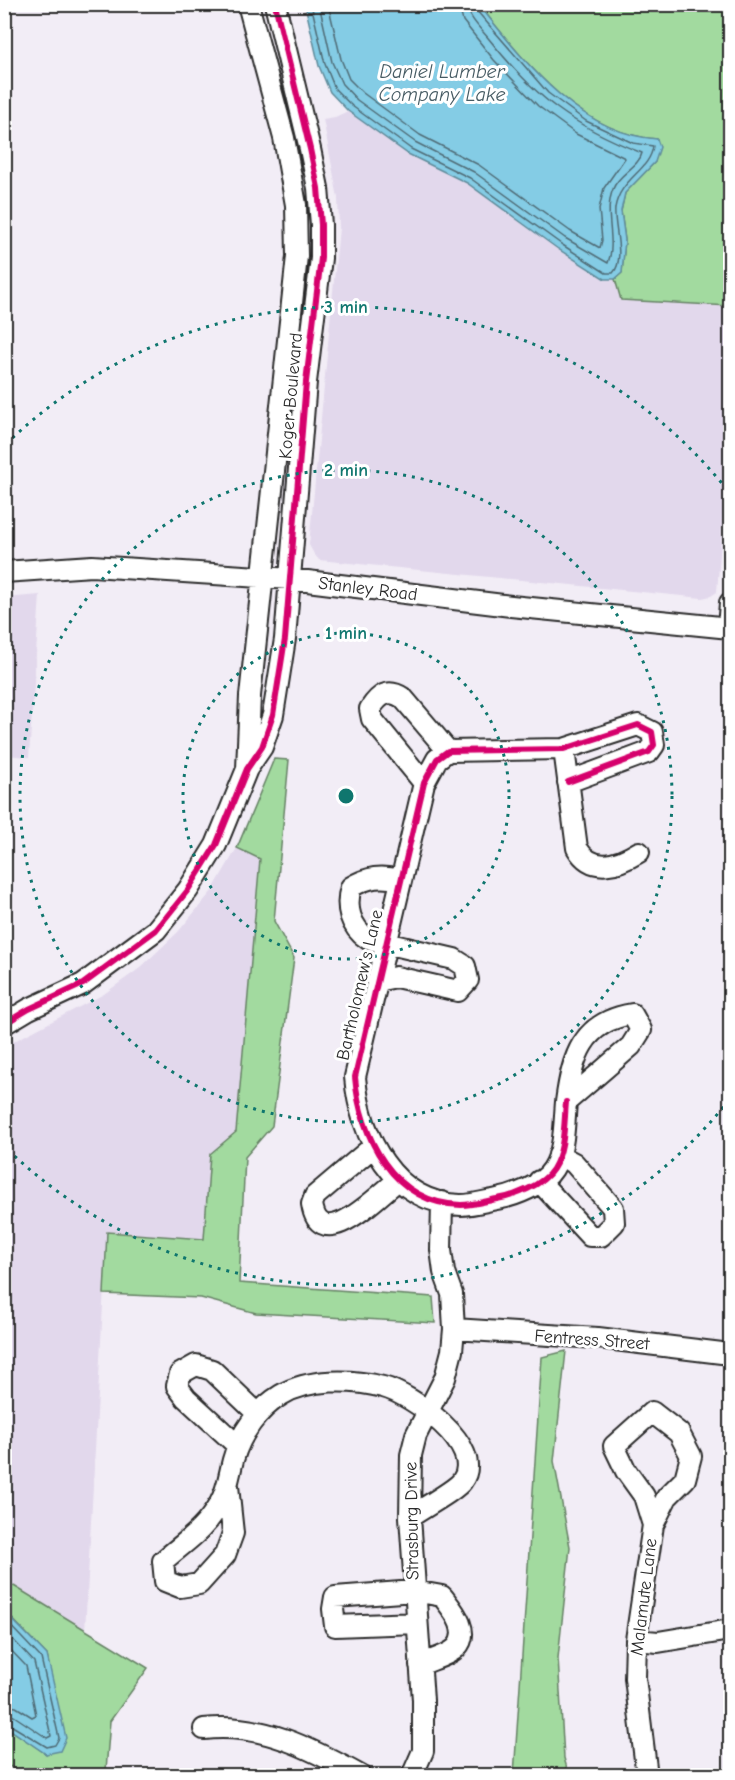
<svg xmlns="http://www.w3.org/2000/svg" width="735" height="1780" viewBox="0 0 735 1780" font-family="'Comic Neue',sans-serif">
  <rect width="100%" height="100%" fill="#f2edf6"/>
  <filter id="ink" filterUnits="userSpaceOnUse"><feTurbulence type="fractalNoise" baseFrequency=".0167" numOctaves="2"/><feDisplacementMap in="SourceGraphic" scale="12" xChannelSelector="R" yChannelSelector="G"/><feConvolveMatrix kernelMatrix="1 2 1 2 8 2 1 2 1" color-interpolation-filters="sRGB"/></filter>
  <g filter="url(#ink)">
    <!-- built -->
    <path fill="#e2d8ec" d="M 348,111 L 408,154 L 467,183 L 558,249 L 605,279 L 615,279 L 622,300 L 730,306 L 730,423 L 717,592 L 711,596 L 702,598 L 319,560 L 314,554 L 309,545 L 339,228 L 338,198 L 323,119 L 335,117 Z
      M 40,595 L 29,757 L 5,755 L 5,598 Z
      M 237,848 L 260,858 L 236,1132 L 210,1154 L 204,1239 L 107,1232 L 85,1631 L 5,1580 L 5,1046 L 104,994 L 140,968 L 178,932 L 212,891 Z"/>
    <!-- green -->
    <path fill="#a2da9f" stroke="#668265" stroke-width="1.5" d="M 479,5 L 730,5 L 728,190 L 730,306 L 621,300 L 615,279 L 622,273 L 625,240 L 621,211 L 625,193 L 655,162 L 657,139 C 579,134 524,61 479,5 Z
      M 274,759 L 289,760 L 274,921 L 294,958 L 272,1126 L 245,1157 L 239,1283 L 433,1297 L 435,1323 L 256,1313 L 201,1298 L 104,1294 L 107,1232 L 204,1239 L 210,1154 L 236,1132 L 260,859 L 237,848 Z
      M 566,1351 L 554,1461 L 570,1547 L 558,1658 L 564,1758 L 569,1775 L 514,1775 L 542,1357 Z
      M 4,1580 L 148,1668 L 110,1721 L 106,1770 L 112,1775 L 23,1775 L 5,1763 L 5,1726 L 46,1754 L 52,1686 L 47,1655 L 5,1611 Z"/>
    <!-- water -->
    <path fill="#84cce5" stroke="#608c9b" stroke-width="1.5" d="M 305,5 L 479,5 C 524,61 579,134 657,139 L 660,147 L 655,162 L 625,193 L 621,211 L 625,240 L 622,273 L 615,279 L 605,279 L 558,249 L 467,183 L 408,154 L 348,111 L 330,92 L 319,66 Z
      M 4,1611 L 47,1655 L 66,1738 L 60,1751 L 46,1754 L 5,1726 Z"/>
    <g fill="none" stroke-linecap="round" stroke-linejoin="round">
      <!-- shore -->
      <path stroke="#4f6b75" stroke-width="1.5" d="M 311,4 L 325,64 L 335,89 L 352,106 L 411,149 L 470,178 L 561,244 L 606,273 L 613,273 C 626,260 613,225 615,208 C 620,178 650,171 653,146 L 633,143 L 586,121 L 548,93 L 476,10 L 475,4
        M 319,4 L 332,62 L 342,84 L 357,100 L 415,142 L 474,172 L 565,238 L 608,263 C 617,240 603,213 613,189 C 618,174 639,167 642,153 C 571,125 537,99 489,39 C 481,29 468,18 467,4
        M 328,4 L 341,59 L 349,79 L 363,93 L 420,135 L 479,165 L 570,231 L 600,248 L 602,240 L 599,209 L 604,188 L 625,158 L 576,134 L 538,106 L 494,60 L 463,21 L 458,4
        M 4,1619 L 41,1658 L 59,1738 L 55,1745 L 47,1747 L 4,1721
        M 4,1630 L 34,1662 L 51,1736 L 47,1738 L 14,1716 L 4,1714
        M 4,1643 L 26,1666 L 36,1715 L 32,1717 L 16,1707 L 4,1705"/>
      <defs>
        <path id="minor" d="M 4,572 L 92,566 L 291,579 L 511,606 L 730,628
          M 728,628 L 730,603
          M 564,749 L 577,848 C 592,874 618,865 639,852
          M 247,769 L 250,696 L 297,256 L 296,205 L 284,138 L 248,4
          M 424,783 L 372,719 L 370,709 C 379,695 388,688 403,698 L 448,751
          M 377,981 L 396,977 L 458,991 L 468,980 L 465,966 L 454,959 L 368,939 C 350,927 345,907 351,887 C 368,877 381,875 400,880
          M 632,1014 L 641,1030 L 631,1046 L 566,1102 C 572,1057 582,1022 632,1014 Z
          M 4,1024 L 29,1009 L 83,984 L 156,930 L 188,890 L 216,845 L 247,769 L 262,747 L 273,715 L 285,639 L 306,382 L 321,258 L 321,225 L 318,188 L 310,149 L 275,4
          M 566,1102 C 564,1124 565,1150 553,1169 C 543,1185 515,1196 497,1199 C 486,1201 473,1205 461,1205 C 393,1204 360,1136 355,1077 L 424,783 L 437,759 L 448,751 L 564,749 L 638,725 L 652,732 L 654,745 L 649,752 L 568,782
          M 374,1146 L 315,1196 L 312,1204 C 320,1257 377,1196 397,1181
          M 539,1181 L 590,1236 L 601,1236 L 614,1223 L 613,1208 L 574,1163 L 559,1155
          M 454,1329 L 598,1338 L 730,1354
          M 238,1446 L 186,1398 L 177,1386 L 180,1374 L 196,1365 L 212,1370 L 257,1413
          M 228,1486 L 233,1533 L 225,1555 L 199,1584 L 180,1587 L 165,1581 L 163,1561 C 187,1540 203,1532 220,1503 C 228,1489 229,1475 233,1460 C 240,1434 258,1409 281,1395 C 309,1378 352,1379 383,1387 C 411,1394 487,1447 462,1481 C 456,1490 421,1509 410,1517
          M 417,1623 L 335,1626 L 333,1609 L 335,1597 L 414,1591 L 442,1596 C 452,1609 472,1631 456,1648 C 448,1656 430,1660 420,1665
          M 636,1640 L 658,1642 L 730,1630
          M 204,1729 C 261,1722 312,1749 361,1776
          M 412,1776 L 423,1751 L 423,1700 L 410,1517 L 411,1455 L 416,1435 L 445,1378 L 452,1351 L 454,1329 L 452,1294 L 444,1272 L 441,1250 L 442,1202
          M 647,1776 L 635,1678 L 636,1640 L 653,1525 L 667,1497 L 685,1479 L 691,1456 L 679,1433 L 652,1412 L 614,1446 L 626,1471 L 644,1496 L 653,1525"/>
      </defs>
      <!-- minor casing -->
      <use href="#minor" stroke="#2b2b2b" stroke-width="24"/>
      <!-- minor -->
      <use href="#minor" stroke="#fff" stroke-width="20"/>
      <defs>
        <path id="cycleway" d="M 4,1024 L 29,1009 L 83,984 L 156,930 L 188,890 L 216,845 L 247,769 L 262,747 L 273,715 L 285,639 L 306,382 L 321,258 L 321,225 L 318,188 L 310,149 L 275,4
          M 566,1102 C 564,1124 565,1150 553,1169 C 543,1185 515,1196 497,1199 C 486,1201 473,1205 461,1205 C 393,1204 360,1136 355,1077 L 424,783 L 437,759 L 448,751 L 564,749 L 638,725 L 652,732 L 654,745 L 649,752 L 568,782"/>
      </defs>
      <!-- cycleway casing -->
      <use href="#cycleway" stroke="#fff" stroke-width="10"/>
      <!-- cycleway -->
      <use href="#cycleway" stroke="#d6006c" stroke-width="6"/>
    </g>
  </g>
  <!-- distance rings -->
  <g fill="none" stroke="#0f766e" stroke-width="3" stroke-dasharray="3 6">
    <circle cx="346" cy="796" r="163"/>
    <circle cx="346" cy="796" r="326"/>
    <path d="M729 1100A489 489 0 0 1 6 1148M6 444A489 489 0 0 1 729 492"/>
  </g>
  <g text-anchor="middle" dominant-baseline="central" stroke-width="6" stroke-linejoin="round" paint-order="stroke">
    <!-- street labels -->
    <g font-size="18" fill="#2b2b2b" stroke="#fff">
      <text transform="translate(291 396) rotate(-85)">Koger Boulevard</text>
      <text transform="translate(368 589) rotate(7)">Stanley Road</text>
      <text transform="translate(360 985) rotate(-77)">Bartholomew's Lane</text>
      <text transform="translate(592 1340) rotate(4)">Fentress Street</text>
      <text transform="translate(412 1521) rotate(-91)">Strasburg Drive</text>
      <text transform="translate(644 1597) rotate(-83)">Malamute Lane</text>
    </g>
    <!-- water labels -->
    <g font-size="20" font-style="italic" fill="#465b63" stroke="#fff">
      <text x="442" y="71">Daniel Lumber<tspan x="442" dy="23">Company Lake</tspan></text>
    </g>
  </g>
  <circle cx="346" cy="796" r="9" fill="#0f766e" stroke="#fff" stroke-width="3"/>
  <g font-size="18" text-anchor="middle" font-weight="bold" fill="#0f766e" stroke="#fff" stroke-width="6" stroke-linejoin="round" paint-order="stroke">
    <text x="346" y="313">3 min</text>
    <text x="346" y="476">2 min</text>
    <text x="346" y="639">1 min</text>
  </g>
  <!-- margin -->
  <rect width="735" height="1780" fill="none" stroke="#fff" stroke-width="24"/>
  <rect x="12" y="12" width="711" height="1756" fill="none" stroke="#2b2b2b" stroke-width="2" filter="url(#ink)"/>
</svg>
